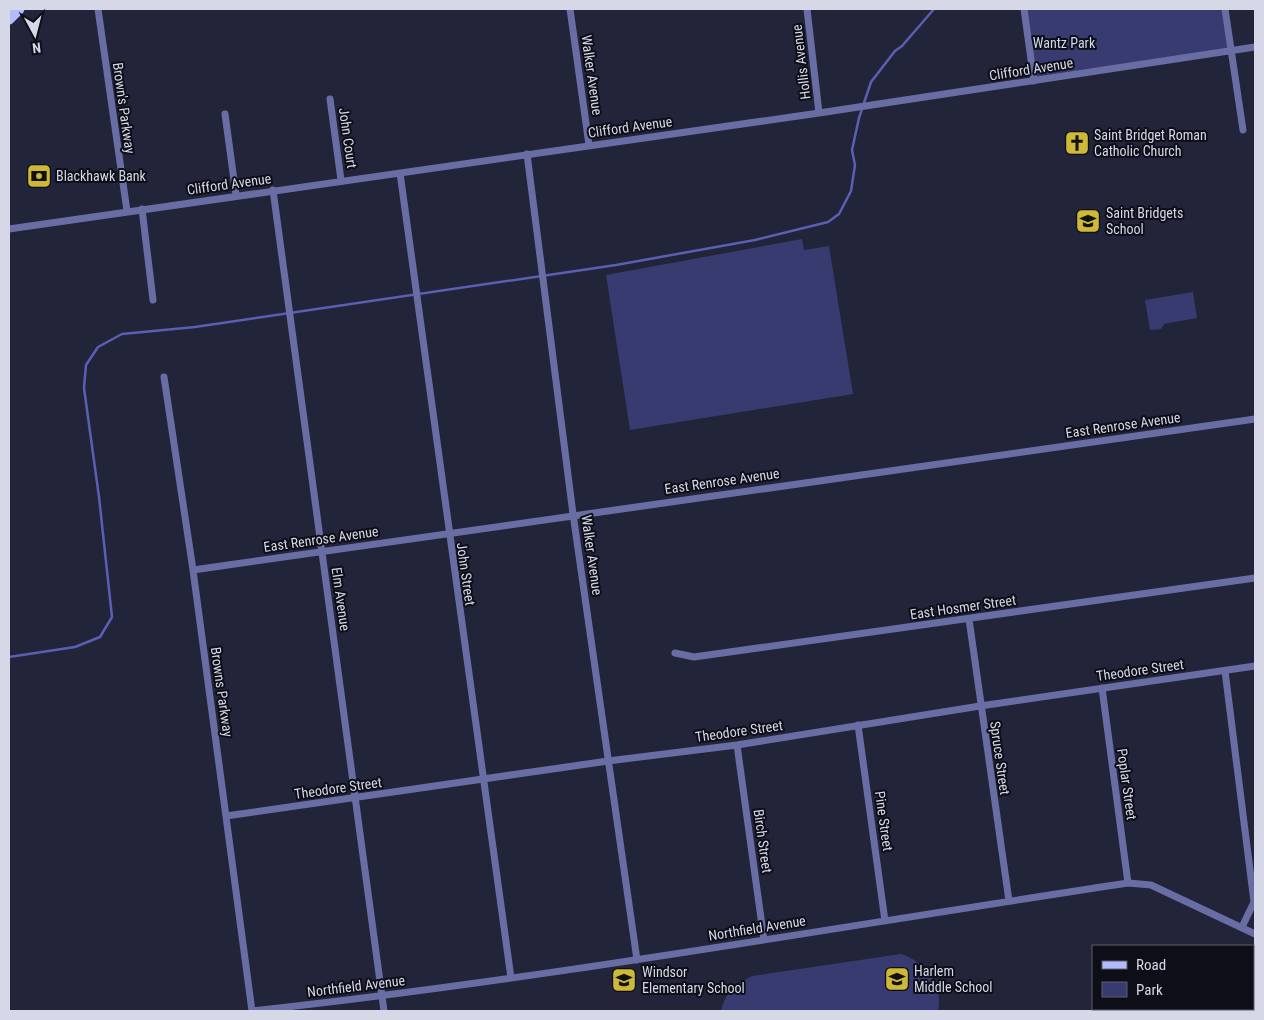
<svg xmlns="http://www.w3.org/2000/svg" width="1264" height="1020" viewBox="0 0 1264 1020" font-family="'Roboto Condensed',sans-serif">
  <rect width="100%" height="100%" fill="#222439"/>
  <!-- green -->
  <path fill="#383b6f" d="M 1025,9 L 1224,9 L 1230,51 L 1034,81 Z
    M 802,239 L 804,250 L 829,246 L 853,394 L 630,430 L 606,275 Z
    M 1193,292 L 1197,318 L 1164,324 L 1161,329 L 1150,330 L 1145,300 Z
    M 901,954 C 925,962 944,984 938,1011 L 721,1011 C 724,994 736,984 752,976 Z"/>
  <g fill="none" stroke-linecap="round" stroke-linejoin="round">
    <!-- stream -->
    <path stroke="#5b5eb2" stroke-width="2.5" d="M 9,657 L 75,647 L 100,637 L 112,617 L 99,497 L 84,388 L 86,365 L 98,347 L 122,334 L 195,327 L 616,265 L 755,240 L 828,222 L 839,214 L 851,191 L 855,165 L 852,150 L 859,118 L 871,82 L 895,51 L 902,46 L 934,9"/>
    <!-- street -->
    <path stroke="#686da4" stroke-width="7" d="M 98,9 L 127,211
      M 570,9 L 589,145
      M 807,9 L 819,113
      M 1024,9 L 1034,81
      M 1225,9 L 1243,130
      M 330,99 L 341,180
      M 225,114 L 236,195
      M 527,154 L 573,514 L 637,960
      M 400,173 L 511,978
      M 273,190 L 384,1011
      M 142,209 L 153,300
      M 9,229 L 819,113 L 1255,47
      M 164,377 L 193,570 L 252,1011
      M 193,570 L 1255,419
      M 969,619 L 1009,901
      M 675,653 L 694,657 L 1255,578
      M 1225,671 L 1254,902 L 1242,927
      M 1102,688 L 1128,883
      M 858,725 L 885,921
      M 737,745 L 764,940
      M 226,816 L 608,761 L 737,745 L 980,706 L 1255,666
      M 252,1011 C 545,979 836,927 1128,883 L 1151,885 L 1255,934"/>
    <!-- primary -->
    <path stroke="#b3bbff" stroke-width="11" d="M 9,19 L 19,9"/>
  </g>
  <!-- icons -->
  <defs>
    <symbol id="church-square" viewBox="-11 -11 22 22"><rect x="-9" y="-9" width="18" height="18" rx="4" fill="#ceb837" stroke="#0d0e18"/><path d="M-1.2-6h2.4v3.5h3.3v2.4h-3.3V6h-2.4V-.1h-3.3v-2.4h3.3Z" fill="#111"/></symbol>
    <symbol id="bank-square" viewBox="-11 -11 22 22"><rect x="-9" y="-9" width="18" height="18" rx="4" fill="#ceb837" stroke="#0d0e18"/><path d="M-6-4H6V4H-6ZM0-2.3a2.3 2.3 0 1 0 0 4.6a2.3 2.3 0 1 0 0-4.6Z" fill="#111"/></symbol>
    <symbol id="school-square" viewBox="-11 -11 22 22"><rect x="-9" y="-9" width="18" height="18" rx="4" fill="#ceb837" stroke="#0d0e18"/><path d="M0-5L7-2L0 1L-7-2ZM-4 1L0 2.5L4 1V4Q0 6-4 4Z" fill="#111"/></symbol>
  </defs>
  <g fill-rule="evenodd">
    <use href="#church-square" x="1063" y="129" width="28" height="28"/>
    <use href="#bank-square" x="25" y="162" width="28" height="28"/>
    <use href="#school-square" x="1074" y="207" width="28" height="28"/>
    <use href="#school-square" x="883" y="965" width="28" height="28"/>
    <use href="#school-square" x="610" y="966" width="28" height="28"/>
  </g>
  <g text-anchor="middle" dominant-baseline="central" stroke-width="4" stroke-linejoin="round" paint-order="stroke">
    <!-- park labels -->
    <g font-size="14" fill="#d4d8ef" stroke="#0d0e18">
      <text x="1064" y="43">Wantz Park</text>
    </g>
    <!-- street labels -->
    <g font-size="14" fill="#d6d8e7" stroke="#0d0e18">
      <text transform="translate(801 62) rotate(-97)">Hollis Avenue</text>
      <text transform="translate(1031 69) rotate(-9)">Clifford Avenue</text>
      <text transform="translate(592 75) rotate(82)">Walker Avenue</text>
      <text transform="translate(124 108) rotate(82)">Brown's Parkway</text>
      <text transform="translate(630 127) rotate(-8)">Clifford Avenue</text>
      <text transform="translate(348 138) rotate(82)">John Court</text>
      <text transform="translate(229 184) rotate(-8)">Clifford Avenue</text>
      <text transform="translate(1123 425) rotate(-8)">East Renrose Avenue</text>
      <text transform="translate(722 481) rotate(-8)">East Renrose Avenue</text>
      <text transform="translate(321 539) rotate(-8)">East Renrose Avenue</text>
      <text transform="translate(592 555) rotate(82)">Walker Avenue</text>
      <text transform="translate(466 574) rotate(82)">John Street</text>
      <text transform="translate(341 599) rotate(82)">Elm Avenue</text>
      <text transform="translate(963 607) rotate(-8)">East Hosmer Street</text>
      <text transform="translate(1140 670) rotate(-8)">Theodore Street</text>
      <text transform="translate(222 692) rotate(82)">Browns Parkway</text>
      <text transform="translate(739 731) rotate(-8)">Theodore Street</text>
      <text transform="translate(1000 758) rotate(82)">Spruce Street</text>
      <text transform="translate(1127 784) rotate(82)">Poplar Street</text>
      <text transform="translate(338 788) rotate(-8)">Theodore Street</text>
      <text transform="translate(884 821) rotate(82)">Pine Street</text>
      <text transform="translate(763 841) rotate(82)">Birch Street</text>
      <text transform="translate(757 928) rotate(-9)">Northfield Avenue</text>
      <text transform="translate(356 986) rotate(-7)">Northfield Avenue</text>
    </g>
    <!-- poi labels -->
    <g font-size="14" fill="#d6d8e7" stroke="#0d0e18" text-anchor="start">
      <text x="1094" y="135">Saint Bridget Roman<tspan x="1094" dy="16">Catholic Church</tspan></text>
      <text x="56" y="176">Blackhawk Bank</text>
      <text x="1106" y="213">Saint Bridgets<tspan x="1106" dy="16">School</tspan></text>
      <text x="914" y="971">Harlem<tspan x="914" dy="16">Middle School</tspan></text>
      <text x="642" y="972">Windsor<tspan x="642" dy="16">Elementary School</tspan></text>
    </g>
  </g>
  <!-- border -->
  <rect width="1264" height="1020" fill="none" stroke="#d6d8e7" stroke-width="20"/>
  <!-- legend -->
  <rect x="1092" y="945" width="162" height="65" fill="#0d0e18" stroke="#5d5f6b"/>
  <rect x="1102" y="961" width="25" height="8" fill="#b3bbff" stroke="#5d5f6b"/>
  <text x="1136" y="970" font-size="15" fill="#d6d8e7">Road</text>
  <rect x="1102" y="982" width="25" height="15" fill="#383b6f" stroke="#5d5f6b"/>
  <text x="1136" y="995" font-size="15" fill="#d6d8e7">Park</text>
  <!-- north arrow -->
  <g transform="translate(35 35) rotate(173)" stroke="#0d0e18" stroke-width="4" paint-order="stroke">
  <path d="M0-4L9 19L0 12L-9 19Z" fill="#d6d8e7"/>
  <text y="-8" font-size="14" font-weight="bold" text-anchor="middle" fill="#d6d8e7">N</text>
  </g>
</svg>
